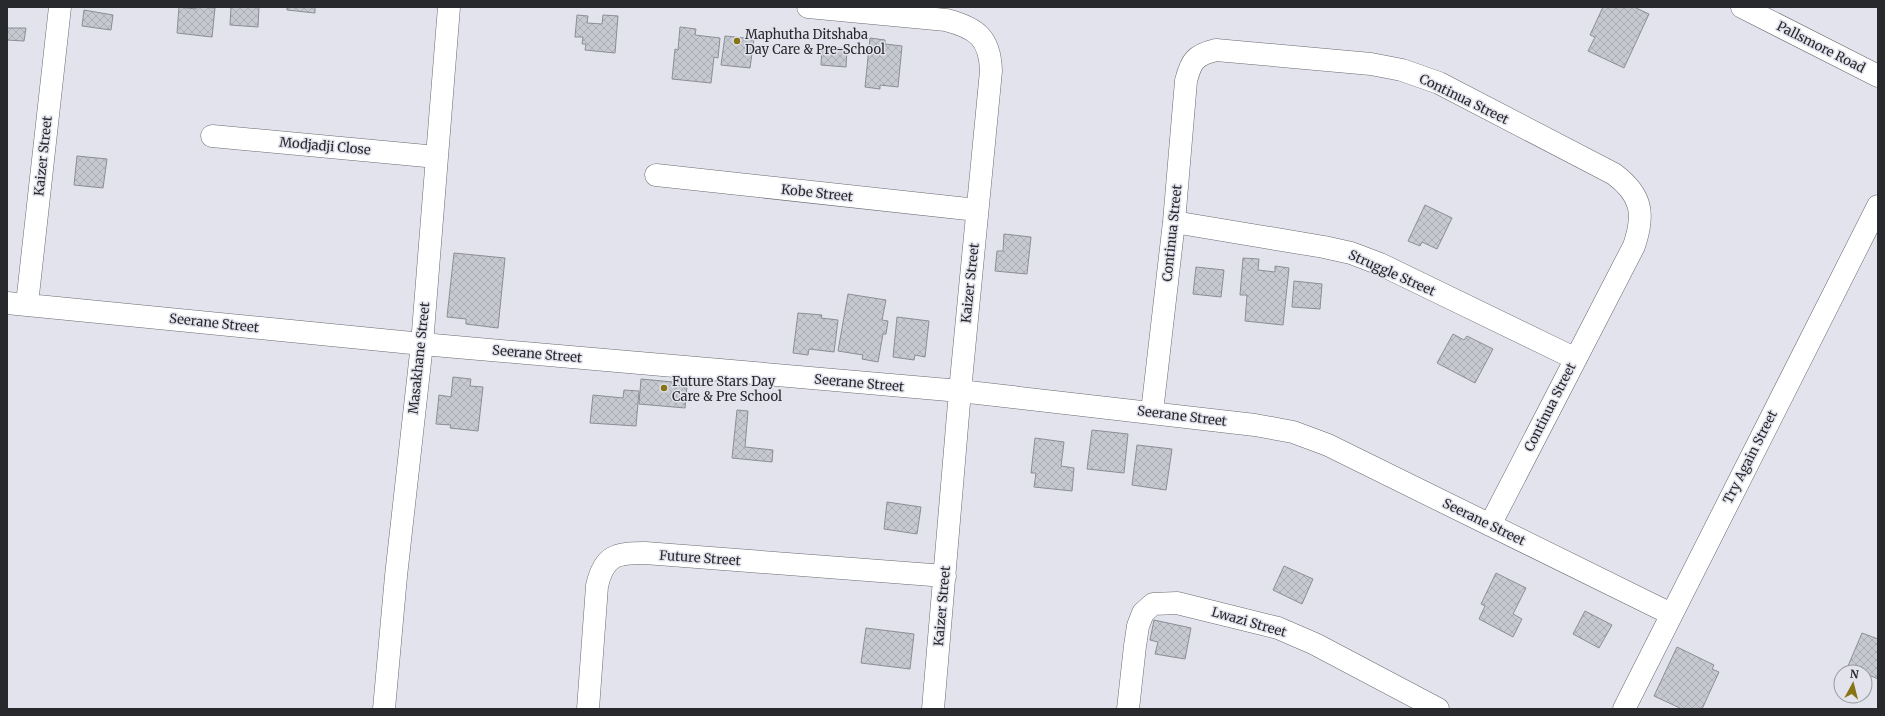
<svg xmlns="http://www.w3.org/2000/svg" width="1885" height="716" viewBox="0 0 1885 716" font-family="Merriweather,serif">
  <defs>
    <pattern id="building-cross-hatch" width="8" height="8" patternUnits="userSpaceOnUse"><rect width="8" height="8" fill="#c7c9d1"/><path d="M0 0l8 8M0 8l8-8" fill="none" stroke="#abadb4"/></pattern>
  </defs>
  <rect width="100%" height="100%" fill="#e2e3ec"/>
  <!-- building -->
  <path fill="url(#building-cross-hatch)" stroke="#8c8e95" d="M 179,7 L 196,9 L 197,7 L 215,8 L 212,37 L 177,33 Z
    M 231,7 L 259,7 L 258,27 L 230,25 Z
    M 287,7 L 315,7 L 315,13 L 287,10 Z
    M 1603,7 L 1634,7 L 1649,14 L 1624,68 L 1588,51 L 1595,37 L 1590,35 Z
    M 84,10 L 113,15 L 111,30 L 82,26 Z
    M 577,15 L 588,16 L 587,23 L 602,24 L 603,15 L 618,16 L 615,53 L 585,50 L 586,44 L 582,44 L 583,37 L 575,37 Z
    M 680,27 L 696,29 L 695,35 L 720,38 L 718,58 L 714,57 L 711,83 L 672,79 L 675,49 L 678,50 Z
    M 7,28 L 26,28 L 24,41 L 7,40 Z
    M 725,36 L 754,39 L 750,68 L 721,65 Z
    M 870,38 L 885,40 L 885,44 L 902,46 L 898,87 L 880,85 L 880,89 L 865,87 Z
    M 822,46 L 847,49 L 846,67 L 821,65 Z
    M 77,156 L 107,159 L 103,188 L 74,185 Z
    M 1425,205 L 1452,218 L 1437,249 L 1422,242 L 1420,246 L 1408,241 Z
    M 1004,234 L 1031,237 L 1027,274 L 995,271 L 997,251 L 1003,251 Z
    M 454,253 L 505,258 L 498,328 L 466,324 L 466,319 L 447,317 Z
    M 1243,258 L 1259,259 L 1258,270 L 1275,272 L 1275,266 L 1289,268 L 1283,325 L 1245,321 L 1247,295 L 1240,295 Z
    M 1196,267 L 1224,270 L 1221,297 L 1193,294 Z
    M 1294,281 L 1322,284 L 1320,309 L 1292,307 Z
    M 848,294 L 886,300 L 882,320 L 888,321 L 886,334 L 883,334 L 878,362 L 862,359 L 863,355 L 838,351 Z
    M 798,313 L 822,315 L 821,318 L 838,320 L 834,352 L 809,349 L 808,355 L 793,353 Z
    M 897,317 L 929,321 L 925,357 L 915,355 L 914,360 L 893,357 Z
    M 1453,334 L 1464,340 L 1467,336 L 1493,349 L 1475,383 L 1437,363 Z
    M 453,377 L 471,379 L 470,386 L 483,387 L 478,431 L 450,428 L 451,425 L 436,424 L 439,395 L 451,397 Z
    M 641,379 L 673,382 L 672,385 L 687,386 L 685,408 L 639,404 Z
    M 624,390 L 639,391 L 636,426 L 590,423 L 593,395 L 623,398 Z
    M 737,410 L 748,411 L 745,447 L 773,450 L 772,462 L 732,458 Z
    M 1092,430 L 1128,434 L 1124,473 L 1087,469 Z
    M 1035,438 L 1064,442 L 1061,466 L 1074,468 L 1072,491 L 1034,487 L 1036,473 L 1031,473 Z
    M 1137,445 L 1172,449 L 1166,490 L 1132,485 Z
    M 887,502 L 921,507 L 917,534 L 884,529 Z
    M 1284,566 L 1313,579 L 1302,604 L 1273,590 Z
    M 1496,573 L 1526,588 L 1513,614 L 1522,619 L 1513,637 L 1479,619 L 1485,606 L 1481,604 Z
    M 1585,611 L 1612,625 L 1599,648 L 1573,634 Z
    M 1154,620 L 1191,628 L 1185,659 L 1155,654 L 1158,642 L 1150,640 Z
    M 866,628 L 914,634 L 910,669 L 861,663 Z
    M 1862,633 L 1878,639 L 1878,679 L 1848,666 Z
    M 1677,647 L 1714,665 L 1712,669 L 1719,672 L 1702,709 L 1682,709 L 1654,696 Z"/>
  <g fill="none" stroke-linecap="round" stroke-linejoin="round">
    <defs>
      <path id="minor" d="M 808,7 L 946,20 C 977,28 990,38 991,71 L 960,391 L 933,709
        M 1742,7 L 1878,76
        M 212,136 L 437,157
        M 656,175 L 977,210
        M 1174,222 L 1324,247 L 1351,253 L 1380,264 L 1574,358
        M 7,303 L 422,344 L 960,391 L 1255,425 L 1293,432 L 1328,445 L 1671,614
        M 27,304 L 60,7
        M 1152,412 L 1174,222 L 1186,81 C 1191,61 1195,55 1216,50 L 1371,64 L 1402,70 L 1439,83 L 1614,174 C 1642,195 1645,214 1634,246 L 1490,525
        M 384,709 L 396,576 L 422,344 L 449,7
        M 588,709 L 597,586 C 604,555 616,553 645,553 L 945,576
        M 1128,709 L 1135,646 L 1138,626 L 1143,613 L 1153,604 L 1177,603 L 1278,628 L 1315,644 L 1438,709
        M 1624,709 L 1878,206"/>
    </defs>
    <!-- minor casing -->
    <use href="#minor" stroke="#696a71" stroke-width="23"/>
    <!-- minor -->
    <use href="#minor" stroke="#fff" stroke-width="22"/>
  </g>
  <!-- markers -->
  <g fill="#887315" stroke="#e2e3ec" stroke-width="1.5">
    <circle cx="737" cy="41" r="4"/>
    <circle cx="664" cy="388" r="4"/>
  </g>
  <g text-anchor="middle" dominant-baseline="central" stroke-width="3" stroke-linejoin="round" paint-order="stroke">
    <!-- poi labels -->
    <g font-size="13" fill="#28292c" stroke="#e2e3ec" text-anchor="start">
      <text x="745" y="34">Maphutha Ditshaba<tspan x="745" dy="15">Day Care &amp; Pre-School</tspan></text>
      <text x="672" y="381">Future Stars Day<tspan x="672" dy="15">Care &amp; Pre School</tspan></text>
    </g>
    <!-- street labels -->
    <g font-size="13" fill="#28292c" stroke="#e2e3ec">
      <text transform="translate(1821 47) rotate(27)">Pallsmore Road</text>
      <text transform="translate(1464 99) rotate(26)">Continua Street</text>
      <text transform="translate(325 146) rotate(5)">Modjadji Close</text>
      <text transform="translate(43 156) rotate(-84)">Kaizer Street</text>
      <text transform="translate(817 193) rotate(6)">Kobe Street</text>
      <text transform="translate(1172 233) rotate(-84)">Continua Street</text>
      <text transform="translate(1392 273) rotate(24)">Struggle Street</text>
      <text transform="translate(970 283) rotate(-84)">Kaizer Street</text>
      <text transform="translate(214 323) rotate(6)">Seerane Street</text>
      <text transform="translate(537 354) rotate(5)">Seerane Street</text>
      <text transform="translate(419 358) rotate(-84)">Masakhane Street</text>
      <text transform="translate(859 383) rotate(5)">Seerane Street</text>
      <text transform="translate(1550 407) rotate(-63)">Continua Street</text>
      <text transform="translate(1182 416) rotate(7)">Seerane Street</text>
      <text transform="translate(1750 457) rotate(-63)">Try Again Street</text>
      <text transform="translate(1484 522) rotate(26)">Seerane Street</text>
      <text transform="translate(700 558) rotate(4)">Future Street</text>
      <text transform="translate(942 606) rotate(-85)">Kaizer Street</text>
      <text transform="translate(1249 622) rotate(16)">Lwazi Street</text>
    </g>
  </g>
  <!-- border -->
  <rect width="1885" height="716" fill="none" stroke="#28292c" stroke-width="16"/>
  <!-- north arrow -->
  <g transform="translate(1853 684) rotate(7)"><circle r="19" fill="#e2e3ec" stroke="#98999f"/>
  <path d="M0-3L7 15L0 10L-7 15Z" fill="#887315"/>
  <text y="-6" font-size="11" font-weight="bold" text-anchor="middle" fill="#28292c">N</text>
  </g>
</svg>
